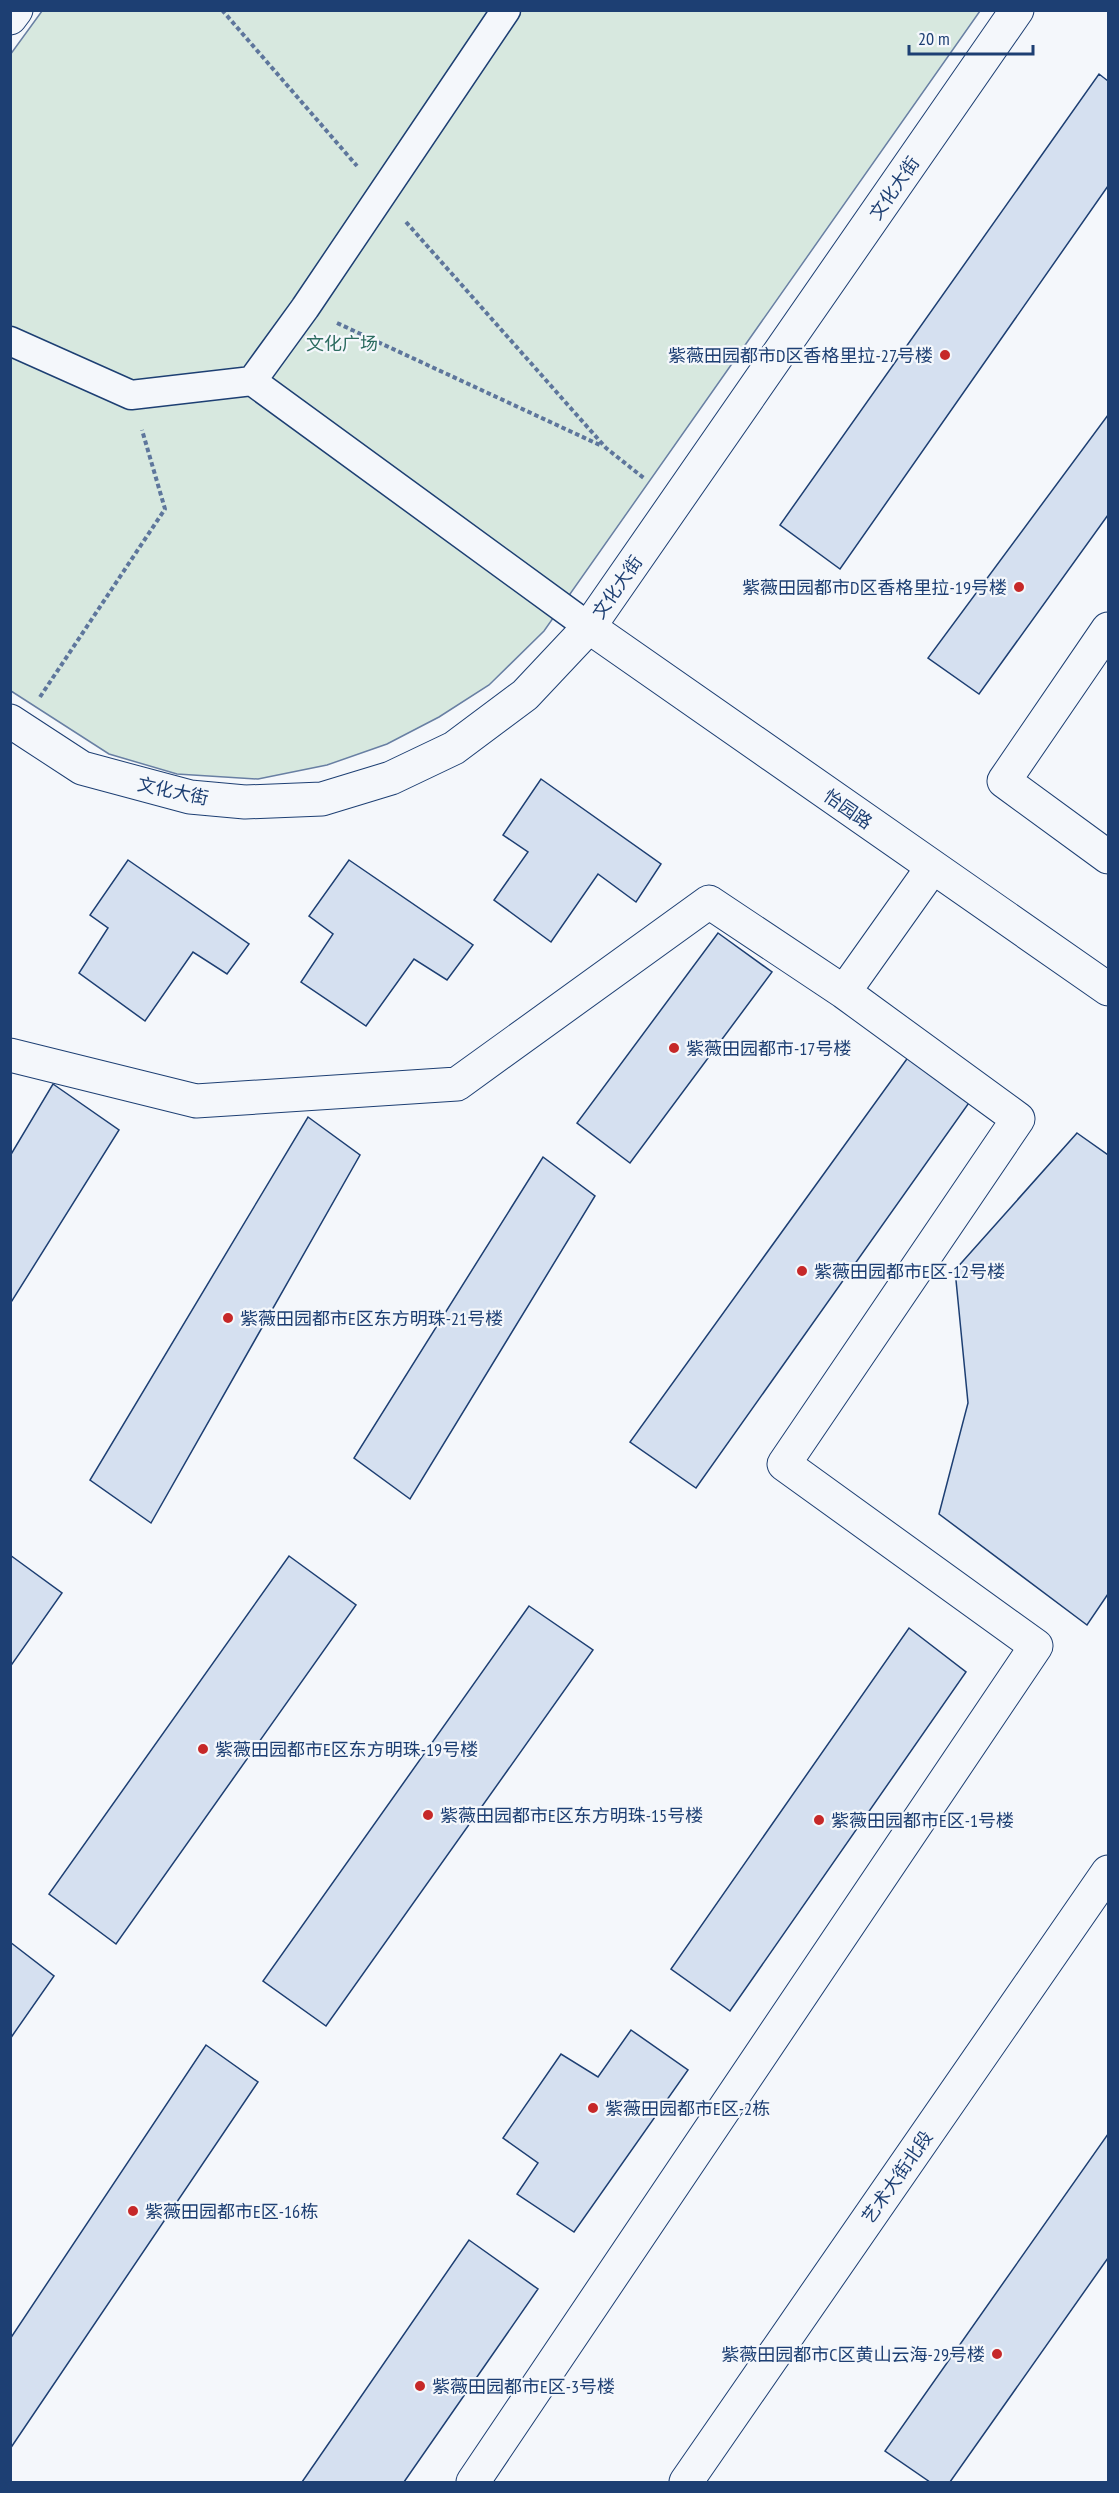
<svg xmlns="http://www.w3.org/2000/svg" width="1119" height="2493" viewBox="0 0 1119 2493" font-family="'PT Sans Narrow','Noto Sans SC',sans-serif">
  <rect width="100%" height="100%" fill="#f4f7fb"/>
  <!-- green -->
  <path fill="#d7e8df" stroke="#687fa3" stroke-width="1.5" d="M 42,11 L 980,11 L 544,631 L 489,685 L 439,717 L 387,744 L 327,765 L 258,779 L 177,774 L 109,754 L 11,691 L 10,55 Z"/>
  <!-- building -->
  <path fill="#d5e0f0" stroke="#1d3f73" stroke-width="1.5" d="M 1099,74 L 1108,81 L 1108,186 L 840,569 L 780,525 Z
    M 1108,415 L 1108,515 L 979,694 L 928,658 Z
    M 541,779 L 661,864 L 636,902 L 598,874 L 551,942 L 494,900 L 528,852 L 503,835 Z
    M 128,860 L 249,944 L 227,974 L 193,952 L 145,1021 L 79,973 L 108,928 L 90,915 Z
    M 349,860 L 473,945 L 447,980 L 414,959 L 366,1026 L 301,982 L 333,934 L 309,916 Z
    M 718,933 L 772,972 L 630,1163 L 577,1123 Z
    M 909,1056 L 971,1100 L 696,1488 L 630,1442 Z
    M 53,1084 L 119,1130 L 10,1304 L 10,1156 Z
    M 308,1117 L 360,1155 L 151,1523 L 90,1480 Z
    M 1077,1133 L 1108,1155 L 1108,1594 L 1087,1625 L 939,1514 L 968,1403 L 955,1270 Z
    M 543,1157 L 595,1196 L 410,1499 L 354,1458 Z
    M 10,1555 L 62,1593 L 10,1667 Z
    M 289,1556 L 356,1605 L 116,1944 L 49,1894 Z
    M 529,1606 L 593,1650 L 326,2026 L 263,1981 Z
    M 909,1628 L 966,1672 L 730,2011 L 671,1969 Z
    M 10,1942 L 54,1976 L 10,2039 Z
    M 631,2030 L 688,2070 L 574,2232 L 517,2194 L 538,2163 L 503,2138 L 561,2054 L 598,2077 Z
    M 206,2045 L 258,2082 L 10,2449 L 10,2339 Z
    M 1108,2134 L 1108,2258 L 950,2482 L 930,2482 L 885,2451 Z
    M 469,2240 L 538,2289 L 404,2482 L 302,2482 Z"/>
  <g fill="none" stroke-linecap="round" stroke-linejoin="round">
    <defs>
      <path id="pedestrian" d="M 10,341 L 131,395 L 252,381 L 589,627
        M 252,381 L 305,308 L 506,10"/>
      <path id="minor" d="M 1108,629 L 1004,781 L 1108,857
        M 844,992 L 932,868
        M 10,1055 L 196,1101 L 457,1084 L 709,902 L 844,992 L 1018,1119 L 784,1464 L 1036,1646 L 473,2482"/>
      <path id="tertiary" d="M 10,18 L 16,10
        M 589,627 L 1108,989
        M 10,721 L 82,768 L 190,797 L 245,802 L 322,799 L 391,778 L 454,748 L 525,695 L 589,627 L 1017,10
        M 686,2482 L 1108,1872"/>
    </defs>
    <!-- pedestrian casing -->
    <use href="#pedestrian" stroke="#1d3f73" stroke-width="31"/>
    <!-- minor casing -->
    <use href="#minor" stroke="#1d3f73" stroke-width="35"/>
    <!-- tertiary casing -->
    <use href="#tertiary" stroke="#1d3f73" stroke-width="35"/>
    <!-- path -->
    <path stroke="#5e769c" stroke-width="4" stroke-dasharray="4.5 3" stroke-linecap="butt" d="M 222,10 L 357,166
      M 406,222 L 606,448 L 645,479
      M 337,323 L 602,446
      M 40,697 L 165,509 L 142,430"/>
    <!-- pedestrian -->
    <use href="#pedestrian" stroke="#f4f7fb" stroke-width="28"/>
    <!-- minor -->
    <use href="#minor" stroke="#f4f7fb" stroke-width="33"/>
    <!-- tertiary -->
    <use href="#tertiary" stroke="#f4f7fb" stroke-width="33"/>
  </g>
  <!-- markers -->
  <g fill="#c62828" stroke="#f4f7fb" stroke-width="2">
    <circle cx="945" cy="355" r="6"/>
    <circle cx="1019" cy="587" r="6"/>
    <circle cx="674" cy="1048" r="6"/>
    <circle cx="802" cy="1271" r="6"/>
    <circle cx="228" cy="1318" r="6"/>
    <circle cx="203" cy="1749" r="6"/>
    <circle cx="428" cy="1815" r="6"/>
    <circle cx="819" cy="1820" r="6"/>
    <circle cx="593" cy="2108" r="6"/>
    <circle cx="133" cy="2211" r="6"/>
    <circle cx="997" cy="2354" r="6"/>
    <circle cx="420" cy="2386" r="6"/>
  </g>
  <g text-anchor="middle" dominant-baseline="central" stroke-width="4.5" stroke-linejoin="round" paint-order="stroke">
    <!-- street labels -->
    <g font-size="18" fill="#1d3f73" stroke="#f4f7fb">
      <text transform="translate(894 188) rotate(-55)">文化大街</text>
      <text transform="translate(617 587) rotate(-55)">文化大街</text>
      <text transform="translate(173 791) rotate(12)">文化大街</text>
      <text transform="translate(848 809) rotate(35)">怡园路</text>
      <text transform="translate(897 2177) rotate(-55)">艺术大街北段</text>
    </g>
    <!-- park labels -->
    <g font-size="18" fill="#2c6c60" stroke="#f4f7fb">
      <text x="342" y="343">文化广场</text>
    </g>
    <!-- poi labels -->
    <g font-size="18" fill="#1d3f73" stroke="#f4f7fb" text-anchor="start">
      <text x="933" y="355" text-anchor="end">紫薇田园都市D区香格里拉-27号楼</text>
      <text x="1007" y="587" text-anchor="end">紫薇田园都市D区香格里拉-19号楼</text>
      <text x="686" y="1048">紫薇田园都市-17号楼</text>
      <text x="814" y="1271">紫薇田园都市E区-12号楼</text>
      <text x="240" y="1318">紫薇田园都市E区东方明珠-21号楼</text>
      <text x="215" y="1749">紫薇田园都市E区东方明珠-19号楼</text>
      <text x="440" y="1815">紫薇田园都市E区东方明珠-15号楼</text>
      <text x="831" y="1820">紫薇田园都市E区-1号楼</text>
      <text x="605" y="2108">紫薇田园都市E区-2栋</text>
      <text x="145" y="2211">紫薇田园都市E区-16栋</text>
      <text x="985" y="2354" text-anchor="end">紫薇田园都市C区黄山云海-29号楼</text>
      <text x="432" y="2386">紫薇田园都市E区-3号楼</text>
    </g>
  </g>
  <!-- border -->
  <rect width="1119" height="2493" fill="none" stroke="#1d3f73" stroke-width="24"/>
  <!-- scale -->
  <path d="M909 45v9h124v-9" fill="none" stroke="#1d3f73" stroke-width="3"/>
  <text x="918" y="45" font-size="18" fill="#1d3f73" stroke="#f4f7fb" stroke-width="4.5" paint-order="stroke">20 m</text>
</svg>
